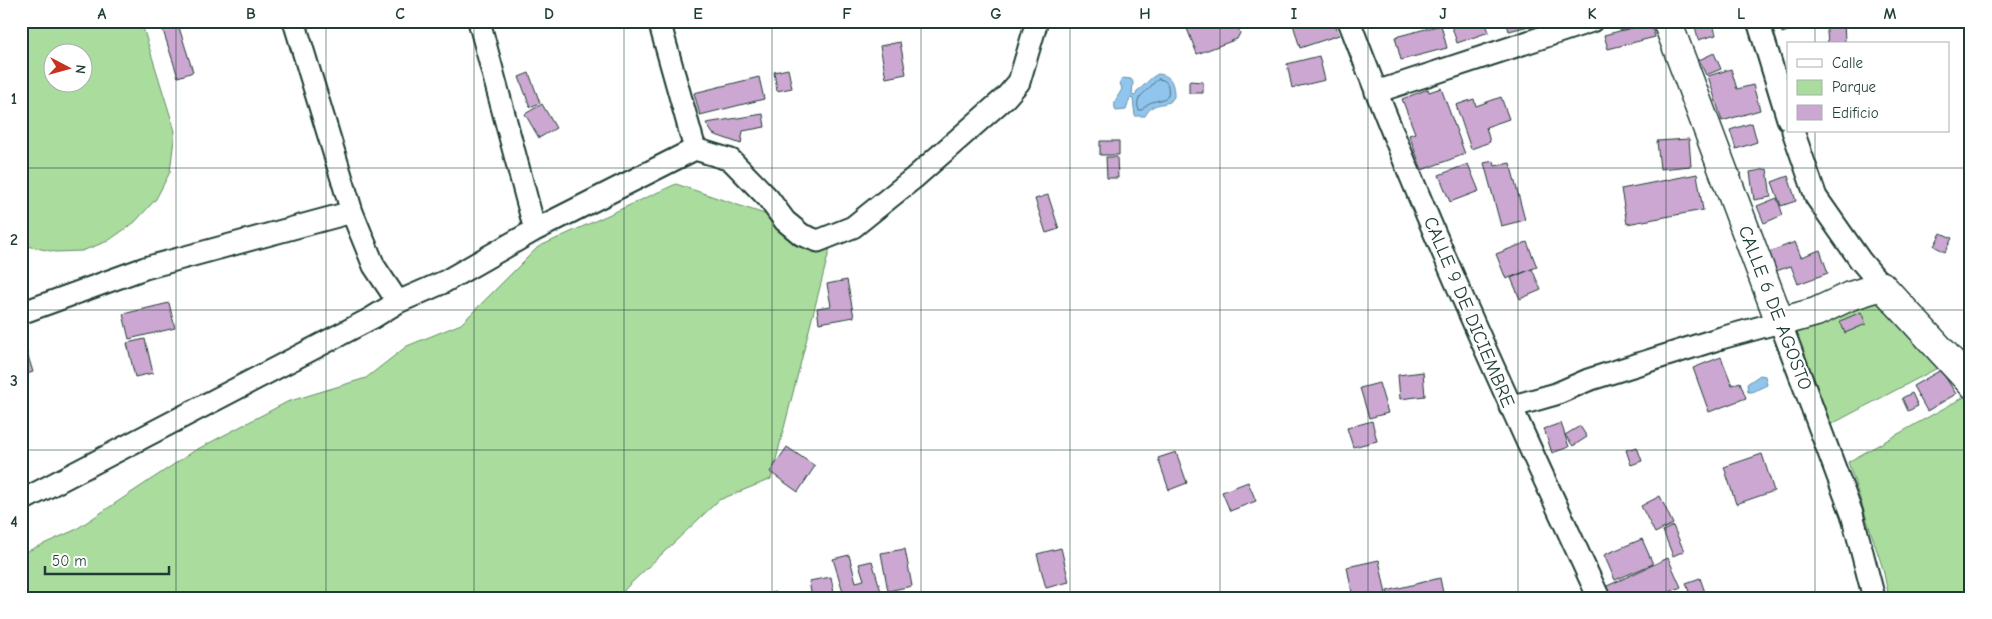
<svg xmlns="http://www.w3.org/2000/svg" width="1992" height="619" viewBox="0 0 1992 619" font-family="'Comic Neue',sans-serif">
  <rect width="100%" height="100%" fill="#fff"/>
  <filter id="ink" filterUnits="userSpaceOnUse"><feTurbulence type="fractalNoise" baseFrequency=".02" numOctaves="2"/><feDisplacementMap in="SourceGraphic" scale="10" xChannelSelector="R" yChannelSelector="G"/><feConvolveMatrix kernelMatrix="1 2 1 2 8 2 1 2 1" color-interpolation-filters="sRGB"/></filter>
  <g filter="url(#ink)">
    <!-- green -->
    <path fill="#aadc9d" stroke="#648c68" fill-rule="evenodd" d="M 21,21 L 141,21 L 175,131 L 170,172 L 156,199 L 135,222 L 108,241 L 82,251 L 56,252 L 21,245 ZM 52,52 L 82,52 L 82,82 L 52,82 Z
      M 676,184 L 785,221 L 832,240 L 771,479 L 719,500 L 627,587 L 618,598 L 21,598 L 21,554 L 75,530 L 194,451 L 287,402 L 366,378 L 407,346 L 461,324 L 538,247 Z
      M 1876,297 L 1945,364 L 1828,426 L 1795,337 L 1800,329 Z
      M 1964,397 L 1971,404 L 1971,598 L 1889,598 L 1883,569 L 1848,462 Z"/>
    <!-- water -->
    <path fill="#91c5ee" stroke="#638fa4" d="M 1158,74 C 1172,75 1174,85 1174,97 L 1170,102 C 1156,106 1153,103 1145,116 L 1135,116 L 1133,99 L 1130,98 L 1126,110 L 1116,111 C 1112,102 1118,97 1122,89 L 1120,83 L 1122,78 L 1131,79 L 1133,82 L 1132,95 L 1135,96 L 1137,91 C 1145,86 1149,78 1158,74 Z
      M 1760,375 L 1765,376 L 1767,385 L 1752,392 L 1748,392 L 1747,384 Z"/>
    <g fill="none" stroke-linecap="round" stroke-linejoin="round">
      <!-- shore -->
      <path stroke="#4d737e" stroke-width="1" d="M 1159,79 C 1169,80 1169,88 1168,96 C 1158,104 1152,97 1142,110 L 1139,110 C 1135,100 1140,97 1147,90 C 1152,86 1153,82 1159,79 Z"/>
    </g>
    <!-- building -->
    <path fill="#cba7d1" stroke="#1f3d34" d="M 160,21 L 177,21 L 193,72 L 178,77 Z
      M 1184,21 L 1236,21 L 1240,33 L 1237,39 L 1197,54 Z
      M 1292,21 L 1334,21 L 1339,35 L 1300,48 Z
      M 1450,21 L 1485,21 L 1489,32 L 1457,43 Z
      M 1506,21 L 1536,21 L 1537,24 L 1509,31 Z
      M 1694,21 L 1725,21 L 1713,24 L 1716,35 L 1698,40 Z
      M 1779,21 L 1812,21 L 1813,23 L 1782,33 Z
      M 1826,21 L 1844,21 L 1845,42 L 1828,44 Z
      M 1651,23 L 1655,37 L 1608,49 L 1604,35 Z
      M 1441,25 L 1447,48 L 1401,60 L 1395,37 Z
      M 900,42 L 906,74 L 886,78 L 880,46 Z
      M 1714,53 L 1721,69 L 1706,75 L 1699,60 Z
      M 1319,56 L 1325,80 L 1292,88 L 1287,64 Z
      M 788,69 L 792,88 L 777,91 L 774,72 Z
      M 1731,69 L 1737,89 L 1753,85 L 1760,110 L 1722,121 L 1708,76 Z
      M 529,73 L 540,103 L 530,107 L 519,77 Z
      M 759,77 L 764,99 L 700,115 L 694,93 Z
      M 1189,81 L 1203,82 L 1203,93 L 1189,93 Z
      M 1441,88 L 1465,154 L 1422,170 L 1409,135 L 1415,133 L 1402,99 L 1428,89 L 1429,92 Z
      M 1501,97 L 1509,119 L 1486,127 L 1490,142 L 1471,149 L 1456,105 L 1474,99 L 1476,106 Z
      M 542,104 L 556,128 L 539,138 L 525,114 Z
      M 763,114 L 765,127 L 743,131 L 741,144 L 713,134 L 706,123 Z
      M 1752,123 L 1757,142 L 1736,149 L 1730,130 Z
      M 1689,139 L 1691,166 L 1660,169 L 1657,141 Z
      M 1100,141 L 1119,141 L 1119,155 L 1100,155 Z
      M 1106,157 L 1117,157 L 1118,178 L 1107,178 Z
      M 1494,161 L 1495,166 L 1510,163 L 1525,220 L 1501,226 L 1484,163 Z
      M 1468,164 L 1479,191 L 1450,202 L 1439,175 Z
      M 1767,169 L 1771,197 L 1754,200 L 1750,172 Z
      M 1697,174 L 1703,210 L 1627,224 L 1621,189 Z
      M 1788,176 L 1796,201 L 1781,206 L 1772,182 Z
      M 1048,195 L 1059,229 L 1046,233 L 1035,199 Z
      M 1777,198 L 1783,215 L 1764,223 L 1757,206 Z
      M 1941,233 L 1952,238 L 1945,252 L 1934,246 Z
      M 1527,242 L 1537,267 L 1506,279 L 1496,254 Z
      M 1795,242 L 1801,257 L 1820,250 L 1828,273 L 1798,284 L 1791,266 L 1776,271 L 1769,252 Z
      M 1532,269 L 1541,290 L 1520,299 L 1511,278 Z
      M 847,280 L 854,317 L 819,323 L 817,308 L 831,306 L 827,284 Z
      M 169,303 L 175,328 L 129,339 L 123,314 Z
      M 1861,312 L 1866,324 L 1845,333 L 1840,321 Z
      M 145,339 L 153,373 L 135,377 L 127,343 Z
      M 23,340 L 33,372 L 21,376 L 21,341 Z
      M 1721,357 L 1732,385 L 1740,382 L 1746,398 L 1709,412 L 1693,368 Z
      M 1941,370 L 1956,394 L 1927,411 L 1913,386 Z
      M 1423,372 L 1425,396 L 1400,399 L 1398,375 Z
      M 1379,383 L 1388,413 L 1369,418 L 1360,388 Z
      M 1912,393 L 1918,406 L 1908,411 L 1902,398 Z
      M 1372,421 L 1377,441 L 1353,447 L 1347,428 Z
      M 1561,423 L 1569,447 L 1552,453 L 1544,429 Z
      M 1580,426 L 1587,437 L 1573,446 L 1565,435 Z
      M 787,447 L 815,466 L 798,492 L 770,472 Z
      M 1637,447 L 1642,461 L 1631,465 L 1626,450 Z
      M 1176,452 L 1187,483 L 1169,490 L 1158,458 Z
      M 1762,454 L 1774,491 L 1736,504 L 1724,467 Z
      M 1248,482 L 1256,501 L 1230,511 L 1222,492 Z
      M 1660,496 L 1673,524 L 1655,533 L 1641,506 Z
      M 1673,526 L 1684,551 L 1673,556 L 1663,531 Z
      M 1642,539 L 1653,564 L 1615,580 L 1604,555 Z
      M 1061,548 L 1069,582 L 1046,588 L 1037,554 Z
      M 905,549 L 912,586 L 888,591 L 881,553 Z
      M 849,555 L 856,582 L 864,580 L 859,564 L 872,561 L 883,598 L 845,598 L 833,559 Z
      M 1668,558 L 1681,587 L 1656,598 L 1609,598 L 1605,587 Z
      M 1379,560 L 1386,594 L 1368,598 L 1353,598 L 1347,567 Z
      M 831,577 L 835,598 L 812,598 L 809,581 Z
      M 1440,578 L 1444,598 L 1389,598 L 1387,591 Z
      M 1700,578 L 1707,598 L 1691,598 L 1686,583 Z
      M 775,592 L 776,598 L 754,598 Z"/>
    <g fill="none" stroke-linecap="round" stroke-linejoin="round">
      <defs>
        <path id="minor" d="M 294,21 L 352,212 L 374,266 L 398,302
          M 479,21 L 535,230
          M 659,21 L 695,149
          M 1349,21 C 1423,217 1511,408 1599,598
          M 1758,21 L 1788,119
          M 1376,92 L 1592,21
          M 1793,131 L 1816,197 L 1860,260 L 1882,286
          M 21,313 L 145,268 L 352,212
          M 1510,407 L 1556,394 L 1588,380 L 1721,338 L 1780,322 L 1852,514 L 1874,598
          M 21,501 L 372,318 L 398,302 L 444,282 L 535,230 L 695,149 L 731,160 L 768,198 L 785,221 L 802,235 L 818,241 L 853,227 L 914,178 L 1006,97 L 1019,82 L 1037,21"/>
        <path id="major" d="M 1667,21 L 1780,322 L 1816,312 L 1850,296 L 1882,286 L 1971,383"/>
      </defs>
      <!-- minor casing -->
      <use href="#minor" stroke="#1f3d34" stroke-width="25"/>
      <!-- major casing -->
      <use href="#major" stroke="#1f3d34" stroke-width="31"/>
      <!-- minor -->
      <use href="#minor" stroke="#fff" stroke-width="21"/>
      <!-- major -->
      <use href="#major" stroke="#fff" stroke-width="28"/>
    </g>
  </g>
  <!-- grid -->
  <path fill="none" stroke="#1f3d34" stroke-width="1" stroke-opacity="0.55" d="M 176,21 L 176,598M 326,21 L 326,598M 474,21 L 474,598M 624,21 L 624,598M 772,21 L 772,598M 921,21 L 921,598M 1070,21 L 1070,598M 1220,21 L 1220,598M 1368,21 L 1368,598M 1518,21 L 1518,598M 1666,21 L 1666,598M 1815,21 L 1815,44M 1815,131 L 1815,598M 21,168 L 1971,168M 21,310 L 1971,310M 21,450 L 1971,450"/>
  <g text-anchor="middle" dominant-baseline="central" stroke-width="4" stroke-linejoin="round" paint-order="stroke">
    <!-- street labels -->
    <g font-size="19" fill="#1f3d34" stroke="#fff">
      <text transform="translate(1775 308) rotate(69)">CALLE 6 DE AGOSTO</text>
      <text transform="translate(1469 312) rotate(67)">CALLE 9 DE DICIEMBRE</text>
    </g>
  </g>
  <!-- margin -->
  <rect width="1992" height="619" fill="none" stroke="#fff" stroke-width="55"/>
  <!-- legend -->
  <rect x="1787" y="42" width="162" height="90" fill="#ffffff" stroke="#a5b1ae"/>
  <rect x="1797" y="59" width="25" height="8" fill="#ffffff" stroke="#a5b1ae"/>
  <text x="1832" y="68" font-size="15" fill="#1f3d34">Calle</text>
  <rect x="1797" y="80" width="25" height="15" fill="#aadc9d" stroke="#a5b1ae"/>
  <text x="1832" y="92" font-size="15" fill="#1f3d34">Parque</text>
  <rect x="1797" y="105" width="25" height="15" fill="#cba7d1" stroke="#a5b1ae"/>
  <text x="1832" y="118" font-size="15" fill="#1f3d34">Edificio</text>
  <!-- north arrow -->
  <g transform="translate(68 68) rotate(96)"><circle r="24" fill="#ffffff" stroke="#a5b1ae"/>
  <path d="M0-4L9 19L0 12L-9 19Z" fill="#c8321e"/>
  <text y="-8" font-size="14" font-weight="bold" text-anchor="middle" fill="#1f3d34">N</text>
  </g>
  <!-- scale -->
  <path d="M45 566v8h124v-8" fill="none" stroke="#1f3d34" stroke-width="2.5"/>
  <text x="52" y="566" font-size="15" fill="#1f3d34" stroke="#ffffff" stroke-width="4" paint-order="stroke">50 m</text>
  <rect x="28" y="28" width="1936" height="564" fill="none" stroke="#1f3d34" stroke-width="2"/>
  <g font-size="16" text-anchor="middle" font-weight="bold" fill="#1f3d34">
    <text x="102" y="19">A</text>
    <text x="251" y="19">B</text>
    <text x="400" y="19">C</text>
    <text x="549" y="19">D</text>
    <text x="698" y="19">E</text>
    <text x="847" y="19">F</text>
    <text x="996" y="19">G</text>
    <text x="1145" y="19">H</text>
    <text x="1294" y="19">I</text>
    <text x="1443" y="19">J</text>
    <text x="1592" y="19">K</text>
    <text x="1741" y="19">L</text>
    <text x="1890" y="19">M</text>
    <text x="14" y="104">1</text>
    <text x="14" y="245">2</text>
    <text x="14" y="386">3</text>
    <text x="14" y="527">4</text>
  </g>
</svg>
